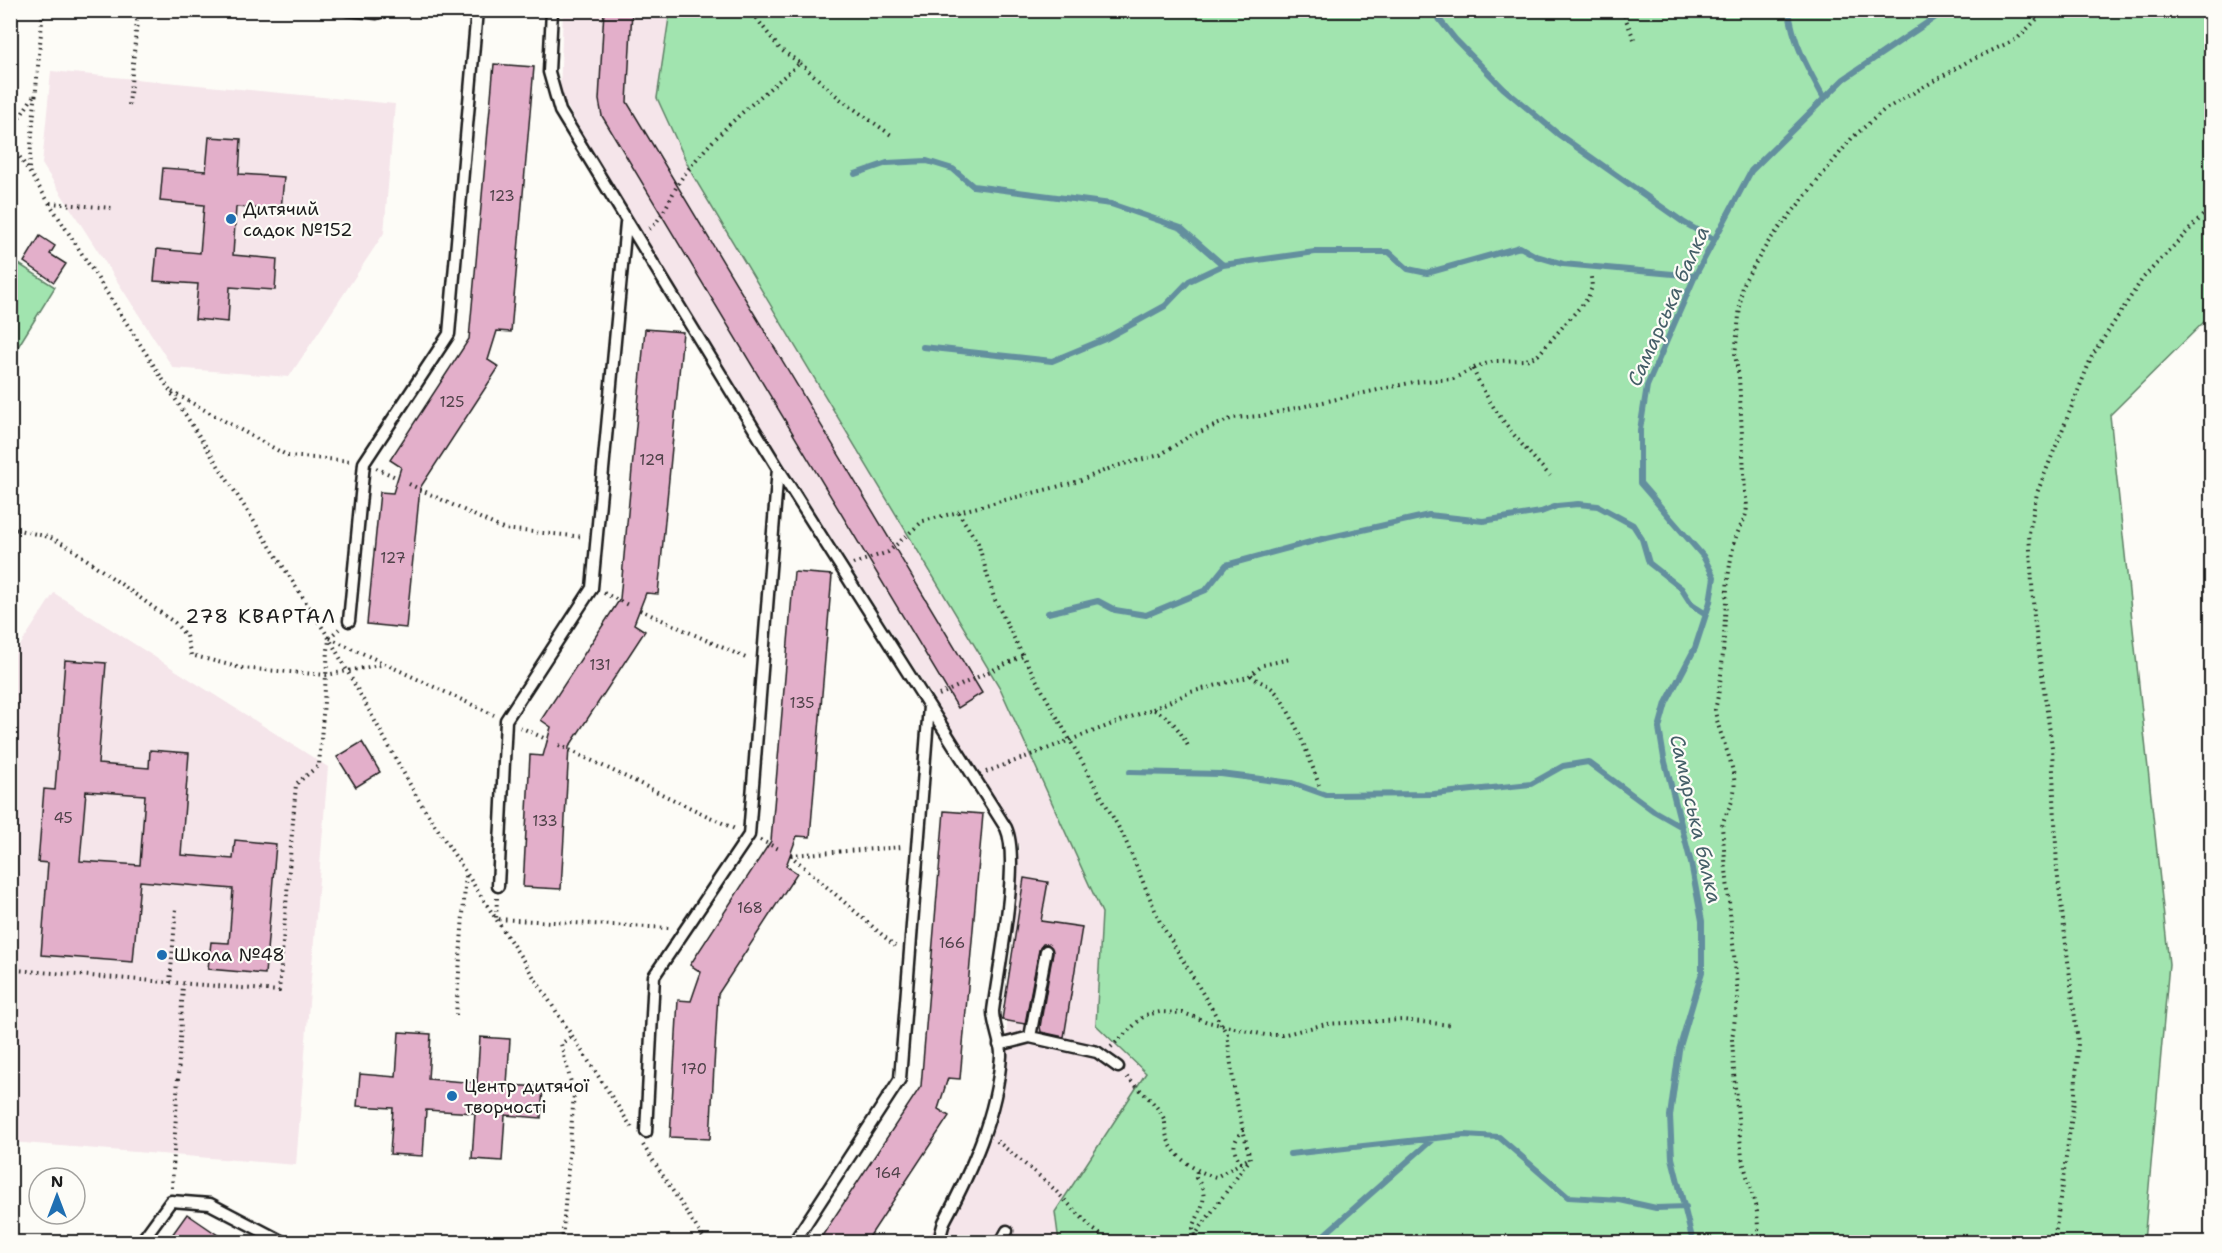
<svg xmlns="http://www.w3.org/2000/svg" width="2222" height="1253" viewBox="0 0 2222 1253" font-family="'Shantell Sans',sans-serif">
  <rect width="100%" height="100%" fill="#fdfcf7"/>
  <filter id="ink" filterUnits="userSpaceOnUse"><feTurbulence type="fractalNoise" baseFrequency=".0167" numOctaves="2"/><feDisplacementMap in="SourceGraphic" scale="12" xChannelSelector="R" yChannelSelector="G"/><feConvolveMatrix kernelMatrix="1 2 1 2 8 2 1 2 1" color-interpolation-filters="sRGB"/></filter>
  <g filter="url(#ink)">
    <!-- built -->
    <path fill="#f5e5ea" d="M 563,11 L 670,11 L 657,98 L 692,174 L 1000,688 L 1102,913 L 1096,1025 L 1146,1073 L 1055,1212 L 1059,1242 L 925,1242 L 976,1163 L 1002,1100 L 1019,846 L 934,711 L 934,699 L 630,221 L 560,93 Z
      M 51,71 L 395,104 L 384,233 L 289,377 L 173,368 L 42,164 Z
      M 54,593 L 328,767 L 296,1165 L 11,1142 L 10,661 Z"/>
    <!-- green -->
    <path fill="#a1e4af" stroke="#5e8066" stroke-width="1.5" d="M 670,11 L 2211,11 L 2211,315 L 2110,415 L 2169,964 L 2144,1242 L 1059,1242 L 1055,1212 L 1146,1073 L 1096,1025 L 1102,913 L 1000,688 L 692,174 L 657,98 Z
      M 11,259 L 55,287 L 11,358 Z"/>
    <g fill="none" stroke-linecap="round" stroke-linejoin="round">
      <!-- stream -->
      <path stroke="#638f9e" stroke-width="6" d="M 1432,10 L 1455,39 L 1503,88 L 1558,134 L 1683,222 L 1714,240
        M 1789,10 C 1792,41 1809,71 1824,98
        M 855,174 L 887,163 L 927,161 L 953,169 L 973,186 L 1111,204 L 1181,228 L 1223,265 L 1315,252 L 1389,252 L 1408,269 L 1427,273 L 1520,247 L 1536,256 L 1563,264 L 1695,276
        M 923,347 L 1052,361 L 1105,339 L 1165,306 L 1189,281 L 1223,265
        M 1048,613 L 1098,601 L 1115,610 L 1146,615 L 1206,590 L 1226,565 L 1318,540 L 1429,515 L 1483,521 L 1541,512 L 1557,506 L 1578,504 L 1598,506 L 1633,525 L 1642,539 L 1649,563 L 1681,588 L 1692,605 L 1706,614
        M 1130,772 L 1221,774 L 1292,783 L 1326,795 L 1434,794 L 1531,784 L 1563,766 L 1588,762 L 1654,811 L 1682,827
        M 1290,1154 L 1464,1135 L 1499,1137 L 1568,1197 L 1620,1200 L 1656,1208 L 1686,1207
        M 1316,1242 L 1434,1138
        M 1693,1242 L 1672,1158 L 1670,1116 L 1679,1050 L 1702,972 L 1702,921 L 1691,863 L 1664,758 L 1659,728 L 1666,703 L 1695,648 L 1710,602 L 1714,577 L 1703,556 L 1640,483 L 1640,430 L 1647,386 L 1695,276 L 1751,171 L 1844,79 L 1946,10"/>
    </g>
    <!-- building -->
    <path fill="#e3afca" stroke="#1c1c1c" stroke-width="1.5" fill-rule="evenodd" d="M 604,10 L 632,10 L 627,102 L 982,693 L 958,708 L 602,116 L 599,100 Z
      M 494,64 L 534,67 L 511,332 L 497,331 L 488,360 L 499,367 L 420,488 L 406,628 L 367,624 L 380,492 L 393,493 L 401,467 L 390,460 L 469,339 Z
      M 209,137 L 241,139 L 239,174 L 284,177 L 281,210 L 236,207 L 233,255 L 277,259 L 275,290 L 230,287 L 228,322 L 195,319 L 198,284 L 154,281 L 157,249 L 200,253 L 204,205 L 160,201 L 163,168 L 206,171 Z
      M 40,236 L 55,246 L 50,254 L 66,264 L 54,282 L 24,262 Z
      M 645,329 L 683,332 L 658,594 L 646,593 L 634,624 L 645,631 L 569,747 L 561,889 L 523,887 L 530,755 L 543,756 L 551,727 L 541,720 L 620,599 Z
      M 794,572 L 832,575 L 810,837 L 797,836 L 786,866 L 797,873 L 718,994 L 710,1139 L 670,1137 L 678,1000 L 691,1001 L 701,972 L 690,965 L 771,841 Z
      M 65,660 L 106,663 L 98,764 L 149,768 L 150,750 L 189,753 L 181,855 L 233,859 L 235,840 L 276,844 L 265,974 L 208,969 L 211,942 L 229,943 L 233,889 L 140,881 L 133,962 L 41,955 L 48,863 L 38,862 L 44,789 L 55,790 ZM 86,791 L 145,795 L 140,865 L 80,861 Z
      M 362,742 L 380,772 L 356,787 L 337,757 Z
      M 944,811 L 983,814 L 960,1079 L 948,1078 L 938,1109 L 949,1116 L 866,1242 L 818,1242 L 921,1086 Z
      M 1024,878 L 1048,882 L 1041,921 L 1082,927 L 1064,1037 L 1041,1032 L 1040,1027 L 1053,952 L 1048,944 L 1043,944 L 1039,950 L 1025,1024 L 1002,1020 Z
      M 399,1032 L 431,1034 L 428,1079 L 477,1083 L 480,1037 L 510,1039 L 507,1085 L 543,1087 L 541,1118 L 505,1115 L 502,1161 L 472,1159 L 475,1113 L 426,1110 L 423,1156 L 390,1154 L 393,1108 L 357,1106 L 360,1074 L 396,1077 Z
      M 187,1214 L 228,1242 L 167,1242 Z"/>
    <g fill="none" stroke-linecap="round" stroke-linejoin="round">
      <defs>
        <path id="lane" d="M 347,10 L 377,13 L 386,10
          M 552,10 L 549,72 L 560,111 L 778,468 L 929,706
          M 349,621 L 364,463 L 449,334 L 477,10
          M 498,886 L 506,720 L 592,588 L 626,223
          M 1030,1037 L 1046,951
          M 999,1045 L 1030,1037 L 1097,1052 L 1118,1067
          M 646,1132 L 654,976 L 749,835 L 778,468
          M 141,1242 L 171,1201 L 210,1204 L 283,1242
          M 794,1242 L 900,1079 L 929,706 L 1006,828 C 1021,861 998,970 993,1011 C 993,1026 1002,1044 1001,1056 C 997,1115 971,1171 944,1222 L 941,1233 L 943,1242
          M 1001,1242 L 1007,1231"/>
      </defs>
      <!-- lane casing -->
      <use href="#lane" stroke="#1c1c1c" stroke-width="15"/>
      <!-- path -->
      <path stroke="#1c1c1c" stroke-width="4" stroke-dasharray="1.5 4.5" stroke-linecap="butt" d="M 1622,10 L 1634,39
        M 800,63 L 840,99 L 894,137
        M 129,105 L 138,10
        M 10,133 L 34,95
        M 10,142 L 329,638 L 418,799 L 632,1128
        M 29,168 L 43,10
        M 50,203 L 112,208
        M 649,229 C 666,216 671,192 684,175 C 716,132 760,97 800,63 L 780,49 L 750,10
        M 1473,369 C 1491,411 1519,442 1550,476
        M 172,392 L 288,456 L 352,461
        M 376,468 L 398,478
        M 409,484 L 503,529 L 584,537
        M 958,512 L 1076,482 L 1116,466 L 1160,455 L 1188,437 L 1233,418 L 1260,416 L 1414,382 L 1453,379 L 1478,366 L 1495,361 L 1526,360 L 1538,355 L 1588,298 L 1592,287 L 1591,276
        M 10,528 L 49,537 L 68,546 L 175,623 L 186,636 L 191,655 L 241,668 L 326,675 L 385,664
        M 853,564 L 888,552 L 923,521 L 958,512 L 978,543 L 994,598 L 1023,656
        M 604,593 L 628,605
        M 640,610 L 748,659
        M 330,638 L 494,715
        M 1251,675 C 1258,682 1263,682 1270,687 C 1288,699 1312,764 1319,785
        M 939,695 L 1023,656 L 1124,837 L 1160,922 L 1227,1034 L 1235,1095 L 1250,1159 L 1190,1242
        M 1153,709 L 1191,692 L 1248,677 L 1263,665 L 1290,659
        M 520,727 L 548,740
        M 559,745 L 737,830
        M 986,772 L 1152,709 C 1171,717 1179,729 1188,746
        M 760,840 L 779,849
        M 790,855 L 895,946
        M 791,855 L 903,847
        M 497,898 L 496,919 L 669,928
        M 15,970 L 279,991 L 296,784 L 319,765 L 329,638 L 339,629
        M 170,983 L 176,908
        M 456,1015 L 466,872
        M 1111,1047 L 1145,1015 L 1160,1012 L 1183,1013 L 1208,1022 L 1265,1035 L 1282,1035 L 1326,1024 L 1402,1020 L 1451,1025
        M 1127,1077 C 1138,1089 1157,1103 1164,1119 C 1166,1124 1165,1132 1167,1137 C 1174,1158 1196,1172 1216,1177 L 1248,1159
        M 997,1141 L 1049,1184 L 1093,1229 L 1111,1242
        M 643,1145 L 706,1242
        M 1241,1163 C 1231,1148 1233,1143 1243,1129
        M 172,1188 L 183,984
        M 1195,1235 L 1193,1228 C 1200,1209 1211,1196 1196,1178 L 1197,1170
        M 562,1242 L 574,1094 L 561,1044 L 572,1036
        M 1759,1242 L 1757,1212 L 1742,1158 L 1735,1087 L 1732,1039 L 1738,997 L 1722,827 C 1724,814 1733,805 1734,792 C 1738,768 1718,735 1715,710 C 1728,656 1721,598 1734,544 C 1740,519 1751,521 1745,492 L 1739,377 L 1735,355 L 1739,316 L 1742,285 L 1769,241 L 1852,138 L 1884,110 L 1967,62 L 2017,39 L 2046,10
        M 2054,1242 L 2075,1094 L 2078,1043 L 2057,870 L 2052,747 L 2034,617 L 2029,533 L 2037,493 L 2092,356 L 2143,278 L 2212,206"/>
      <!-- lane -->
      <use href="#lane" stroke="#fdfcf7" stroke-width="10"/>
    </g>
  </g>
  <!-- markers -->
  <g fill="#1f6fb2" stroke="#fdfcf7" stroke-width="2">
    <circle cx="231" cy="219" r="6"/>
    <circle cx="162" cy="955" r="6"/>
    <circle cx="452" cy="1096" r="6"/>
  </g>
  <g text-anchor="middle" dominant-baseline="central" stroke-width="4.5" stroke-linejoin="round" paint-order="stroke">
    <!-- number labels -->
    <g font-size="15" fill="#4e4148">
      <text x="502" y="196">123</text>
      <text x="452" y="402">125</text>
      <text x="652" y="460">129</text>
      <text x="393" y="558">127</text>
      <text x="600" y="665">131</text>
      <text x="802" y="703">135</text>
      <text x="63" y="818">45</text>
      <text x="545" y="821">133</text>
      <text x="750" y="908">168</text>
      <text x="952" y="943">166</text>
      <text x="694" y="1069">170</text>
      <text x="888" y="1173">164</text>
    </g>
    <!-- poi labels -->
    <g font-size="18" fill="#1c1c1c" stroke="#fdfcf7" text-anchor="start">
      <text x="243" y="209">Дитячий<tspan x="243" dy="21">садок №152</tspan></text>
      <text x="174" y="955">Школа №48</text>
      <text x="464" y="1086">Центр дитячої<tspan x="464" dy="21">творчості</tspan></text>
    </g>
    <!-- water labels -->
    <g font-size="20" font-style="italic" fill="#455f68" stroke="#fdfcf7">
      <text transform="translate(1668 306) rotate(-66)">Самарська балка</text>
      <text transform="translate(1696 819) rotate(77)">Самарська балка</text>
    </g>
    <!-- neighbourhood labels -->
    <g font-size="20" letter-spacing="1.5" fill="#1c1c1c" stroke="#fdfcf7">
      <text x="261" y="616">278 КВАРТАЛ</text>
    </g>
  </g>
  <!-- margin -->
  <rect width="2222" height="1253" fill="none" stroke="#fdfcf7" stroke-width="36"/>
  <rect x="18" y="18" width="2186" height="1217" fill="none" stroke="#1c1c1c" stroke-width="2" filter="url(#ink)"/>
  <!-- north arrow -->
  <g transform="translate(57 1196)"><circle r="28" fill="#fdfcf7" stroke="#a3a29f" stroke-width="1.5"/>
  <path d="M0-4.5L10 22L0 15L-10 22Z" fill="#1f6fb2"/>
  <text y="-9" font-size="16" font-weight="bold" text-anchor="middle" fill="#1c1c1c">N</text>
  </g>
</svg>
